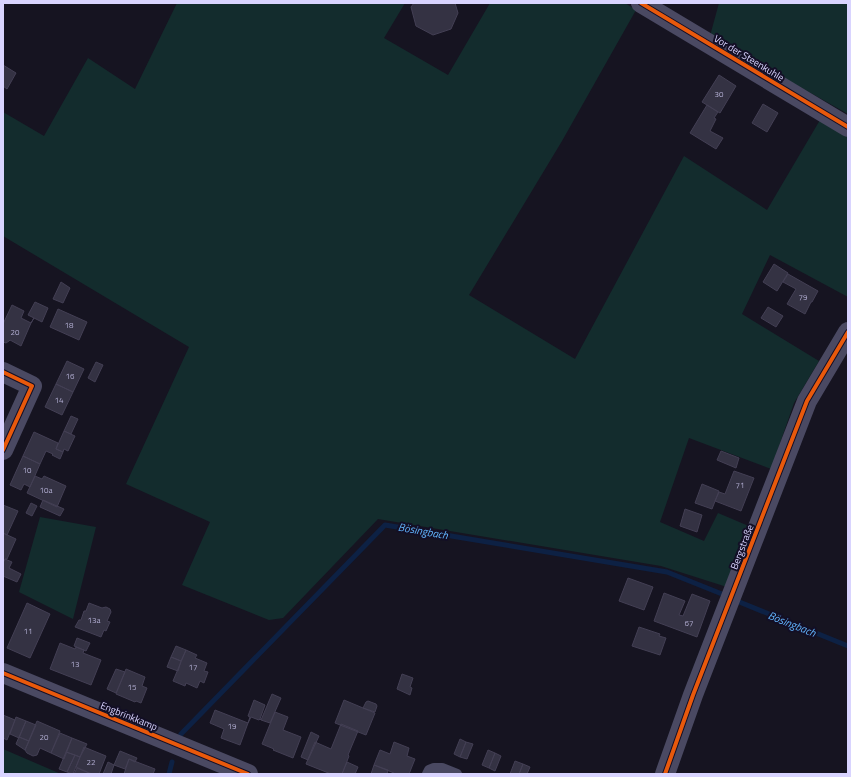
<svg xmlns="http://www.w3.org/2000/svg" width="851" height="777" viewBox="0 0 851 777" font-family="'Titillium Web',sans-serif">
  <rect width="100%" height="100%" fill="#161421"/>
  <!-- green -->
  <path fill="#132c2d" d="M 177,3 L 405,3 L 384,38 L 448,75 L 490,3 L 625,3 L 636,10 L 562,141 L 469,295 L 575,359 L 684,156 L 767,210 L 820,120 L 848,137 L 848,297 L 770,255 L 742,314 L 819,361 L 794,403 L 771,469 L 689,438 L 660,522 L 704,541 L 718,513 L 751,527 L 727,587 L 661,566 L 378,519 L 283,618 L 269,620 L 182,585 L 210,522 L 126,484 L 189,347 L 3,236 L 3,112 L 44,136 L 88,58 L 135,89 Z
    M 719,3 L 848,3 L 848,114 L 710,36 Z
    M 40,517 L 96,527 L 73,619 L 19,592 Z
    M 3,749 L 61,774 L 3,774 Z"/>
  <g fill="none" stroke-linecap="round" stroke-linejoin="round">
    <!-- stream -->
    <path stroke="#0d2144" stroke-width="5" d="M 737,601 L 848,646
      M 181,734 L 385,525 L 667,572 L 722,594
      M 169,774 L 172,762"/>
  </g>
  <!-- building -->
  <path fill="#343243" stroke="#433f54" d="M 414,3 L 455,3 L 458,13 L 451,29 L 433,35 L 416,26 L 411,7 Z
    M 3,65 L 16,73 L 7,89 L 3,86 Z
    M 719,75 L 736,86 L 720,113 L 702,102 Z
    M 763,104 L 778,113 L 767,132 L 752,123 Z
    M 707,105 L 718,112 L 714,118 L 716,119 L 710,131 L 723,138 L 716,149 L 690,133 Z
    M 774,264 L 788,273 L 777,291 L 763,282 Z
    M 788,274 L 818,291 L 812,302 L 811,302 L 805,314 L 787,304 L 796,289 L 783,282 Z
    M 61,282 L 70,288 L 63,303 L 53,299 Z
    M 35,302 L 48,308 L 42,322 L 34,318 L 31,323 L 34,318 L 28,315 Z
    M 12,305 L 24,311 L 21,318 L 31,323 L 21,346 L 10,340 L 9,341 L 6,343 L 3,342 L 3,324 Z
    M 768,307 L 783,316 L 776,327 L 761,318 Z
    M 58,309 L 87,322 L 79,340 L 50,327 Z
    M 67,361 L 84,369 L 73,392 L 56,384 Z
    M 96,362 L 103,365 L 95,382 L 88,378 Z
    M 56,384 L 73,392 L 62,415 L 45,407 Z
    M 71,416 L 78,419 L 71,434 L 64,431 Z
    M 64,431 L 75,436 L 68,451 L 64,449 L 63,452 L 56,449 Z
    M 34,432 L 58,443 L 56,449 L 63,452 L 60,459 L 52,455 L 53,454 L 46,451 L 40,464 L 23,456 Z
    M 721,451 L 739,458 L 736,468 L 717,460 Z
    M 23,456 L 40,464 L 30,487 L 24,484 L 21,490 L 10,485 Z
    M 734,471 L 754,478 L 741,511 L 715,501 L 719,492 L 725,494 Z
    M 35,476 L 42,479 L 44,476 L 66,486 L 57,507 L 27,493 Z
    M 702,484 L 719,491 L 712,509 L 695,503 Z
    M 43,500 L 64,509 L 60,516 L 40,507 Z
    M 31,503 L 37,506 L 32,516 L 26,513 Z
    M 3,505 L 18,511 L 7,535 L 3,533 Z
    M 685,509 L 702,515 L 697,532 L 680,526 Z
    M 3,533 L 16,539 L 7,559 L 5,559 L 4,561 L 3,561 Z
    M 5,559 L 12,562 L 9,568 L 21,574 L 17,582 L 3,576 L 3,563 Z
    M 628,578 L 653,587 L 644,610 L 619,601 Z
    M 664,593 L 685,601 L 679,615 L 683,616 L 692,594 L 710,601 L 697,637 L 654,621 Z
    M 27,603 L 50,614 L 30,658 L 7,648 Z
    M 89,603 L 102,608 L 106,607 L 110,609 L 111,612 L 107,621 L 110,622 L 106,631 L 104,630 L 101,637 L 75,627 L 79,620 L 81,620 L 84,611 L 86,611 Z
    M 639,627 L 660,634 L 659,636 L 666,638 L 660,655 L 632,646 Z
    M 77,638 L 90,643 L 86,651 L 74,646 Z
    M 60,643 L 75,649 L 76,647 L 84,650 L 83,653 L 101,660 L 91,685 L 50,669 Z
    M 176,646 L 186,650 L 181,661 L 171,657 Z
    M 186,650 L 197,655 L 195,658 L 207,663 L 204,671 L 208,672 L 204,683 L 200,681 L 197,688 L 186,683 L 185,686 L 173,681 Z
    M 171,657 L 181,661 L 178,671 L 167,667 Z
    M 116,669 L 125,672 L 116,693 L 107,689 Z
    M 126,669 L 145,677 L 142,686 L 147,688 L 141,703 L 136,701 L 135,702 L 116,694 Z
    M 402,674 L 413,678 L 410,687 L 412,688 L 410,695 L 397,689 Z
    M 272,694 L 281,698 L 270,723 L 261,720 Z
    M 254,700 L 265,705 L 260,719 L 261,720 L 260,719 L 259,720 L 251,717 L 248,723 L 250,717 L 248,716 Z
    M 344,700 L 375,713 L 366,735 L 335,723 Z
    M 368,701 L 376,704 L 377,706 L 375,712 L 363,708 L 366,702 Z
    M 215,710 L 248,723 L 240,745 L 221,738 L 224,729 L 210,723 Z
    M 275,712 L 288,717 L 283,730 L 301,737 L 293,758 L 273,750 L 274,749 L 262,744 Z
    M 3,715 L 15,720 L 7,740 L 3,738 Z
    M 16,717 L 26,721 L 19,738 L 10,734 Z
    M 26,721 L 36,725 L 29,741 L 19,737 Z
    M 37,721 L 60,731 L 51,753 L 40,748 L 37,755 L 33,756 L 27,753 L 25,750 Z
    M 341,724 L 358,731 L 348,755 L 349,756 L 342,774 L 331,774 L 306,764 L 315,742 L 331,749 Z
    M 311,732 L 319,736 L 308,760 L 301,757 Z
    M 60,733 L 72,738 L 64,759 L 51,753 Z
    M 19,737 L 29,741 L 25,750 L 16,744 Z
    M 72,738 L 87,744 L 80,757 L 66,752 Z
    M 460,739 L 466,742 L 460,757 L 454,754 Z
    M 394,742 L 409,748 L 407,756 L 415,759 L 409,774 L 394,774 L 394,773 L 374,765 L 380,750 L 390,754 Z
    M 466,742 L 473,744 L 467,759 L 460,757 Z
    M 84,747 L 106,756 L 99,774 L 92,774 L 76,767 Z
    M 488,750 L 495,753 L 489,768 L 482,765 Z
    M 120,751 L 137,758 L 135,762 L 129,759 L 125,769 L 114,765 Z
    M 66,752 L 75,755 L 67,772 L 59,769 Z
    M 495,753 L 501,756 L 495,771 L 489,768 Z
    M 75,755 L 80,757 L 73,774 L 72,774 L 67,772 Z
    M 129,759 L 155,769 L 153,774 L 124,774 Z
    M 515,761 L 523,764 L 519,774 L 510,774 Z
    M 108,762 L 114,765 L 111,774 L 103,774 Z
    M 347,762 L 358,767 L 355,774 L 342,774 Z
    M 523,764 L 530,767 L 527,774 L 519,774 Z
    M 374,765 L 388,770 L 387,774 L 371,774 Z
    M 77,768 L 91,774 L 74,774 Z"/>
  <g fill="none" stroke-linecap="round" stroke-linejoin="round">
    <!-- lane -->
    <path stroke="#4a4962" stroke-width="10" d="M 427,774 L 429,770 L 434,768 L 442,768 L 457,774"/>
    <!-- street -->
    <path stroke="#4a4962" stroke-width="20" d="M 641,3 L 848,127
      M 3,372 L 32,386 L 3,450
      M 3,673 L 248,774
      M 665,774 L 693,695 L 807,401 L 848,332"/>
    <defs>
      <path id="cycleway" d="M 641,3 L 848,127
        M 3,372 L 32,386 L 3,450
        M 3,673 L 248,774
        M 665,774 L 693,695 L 807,401 L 848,332"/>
    </defs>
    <!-- cycleway casing -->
    <use href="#cycleway" stroke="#130f26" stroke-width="6"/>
    <!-- cycleway -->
    <use href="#cycleway" stroke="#e8590c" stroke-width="4"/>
  </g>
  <g text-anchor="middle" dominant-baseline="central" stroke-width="4" stroke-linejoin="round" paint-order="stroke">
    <!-- number labels -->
    <g font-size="8" fill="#b0acd0">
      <text x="719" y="94">30</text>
      <text x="803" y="297">79</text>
      <text x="69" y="325">18</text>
      <text x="15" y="332">20</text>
      <text x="70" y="376">16</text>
      <text x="59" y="400">14</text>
      <text x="27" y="470">10</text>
      <text x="740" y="485">71</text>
      <text x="46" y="490">10a</text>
      <text x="94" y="620">13a</text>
      <text x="689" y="623">67</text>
      <text x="28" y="631">11</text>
      <text x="75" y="664">13</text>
      <text x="193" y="667">17</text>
      <text x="132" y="687">15</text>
      <text x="232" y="726">19</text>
      <text x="44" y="737">20</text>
      <text x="91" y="762">22</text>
    </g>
    <!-- street labels -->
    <g font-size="10" fill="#d9d4ff" stroke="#130f26">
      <text transform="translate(749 58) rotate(31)">Vor der Steenkuhle</text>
      <text transform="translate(742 547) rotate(-69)">Bergstraße</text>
      <text transform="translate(129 716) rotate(22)">Engbrinkkamp</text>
    </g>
    <!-- water labels -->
    <g font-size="11" font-style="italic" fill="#62b6ff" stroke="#130f26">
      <text transform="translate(423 531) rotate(10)">Bösingbach</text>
      <text transform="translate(792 624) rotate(22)">Bösingbach</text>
    </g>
  </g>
  <!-- border -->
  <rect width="851" height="777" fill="none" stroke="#d9d4ff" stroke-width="8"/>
</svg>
